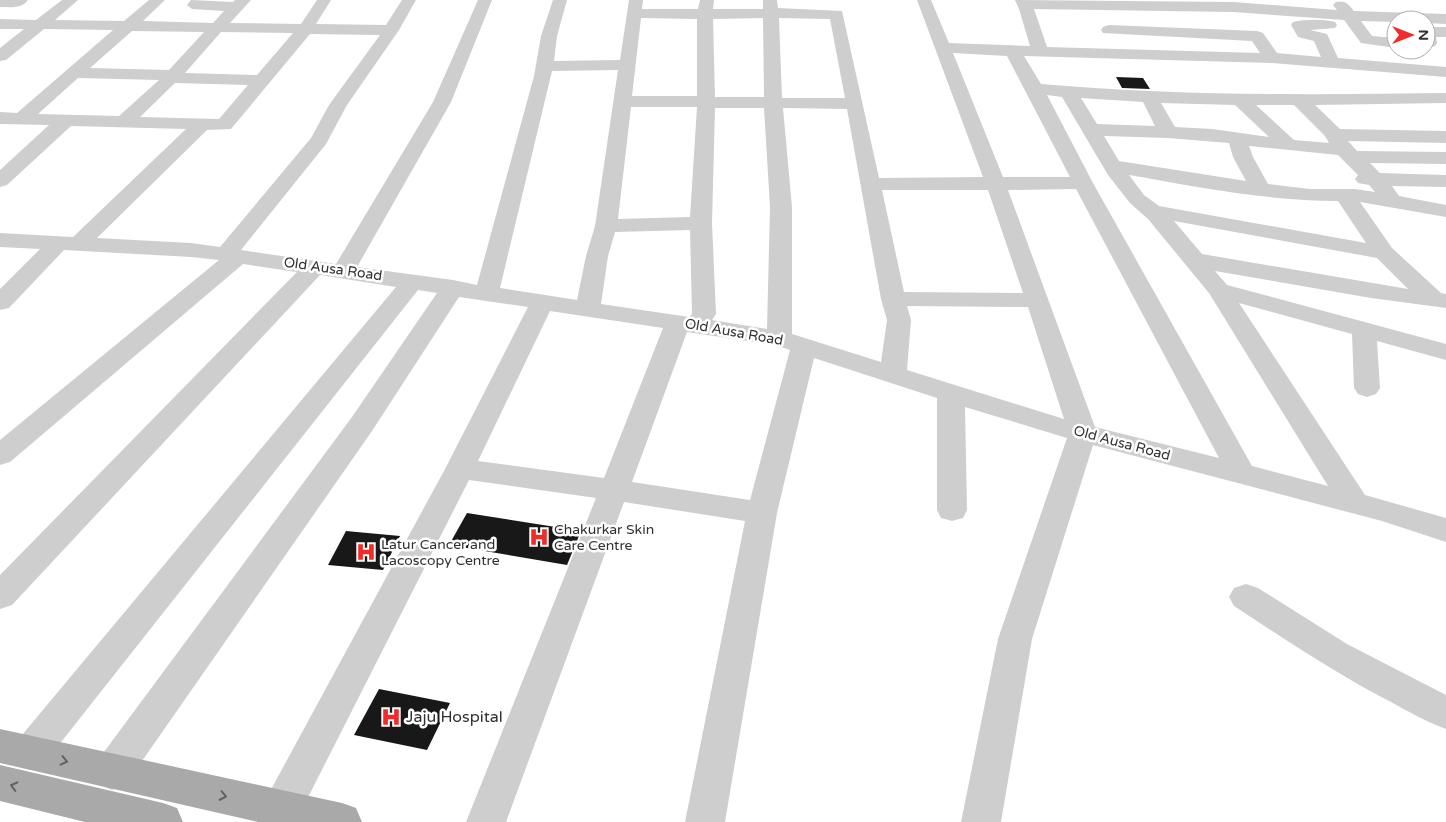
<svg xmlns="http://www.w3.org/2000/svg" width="1446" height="822" viewBox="0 0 1446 822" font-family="'Varela Round',sans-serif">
  <rect width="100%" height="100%" fill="#fff"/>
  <!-- building -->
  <path fill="#181818" d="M 1116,77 L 1143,78 L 1150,89 L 1122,88 Z
    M 467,513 L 581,531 L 567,565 L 449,545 Z
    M 346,531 L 400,536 L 383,570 L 328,565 Z
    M 379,689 L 450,703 L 427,750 L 354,735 Z"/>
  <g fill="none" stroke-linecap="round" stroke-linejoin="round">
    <!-- minor -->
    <path fill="#cecece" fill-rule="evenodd" d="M 0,0 L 28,0 C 22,9 10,7 0,7 Z
      M 62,0 L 78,0 L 55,20 L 124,21 L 149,0 L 165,0 L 143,21 L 213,23 L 224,11 L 192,9 L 187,5 L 191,0 L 233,2 L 235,0 L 251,0 L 230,23 L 301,24 L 317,0 L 331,0 L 316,24 L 386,25 L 402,0 L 416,0 L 399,30 L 347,105 L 326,144 L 241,250 L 336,264 L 433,102 L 478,0 L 492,0 L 451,102 L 357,267 L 453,280 L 477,285 L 534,76 L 541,36 L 553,0 L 567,0 L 557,36 L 554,61 L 620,60 L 629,0 L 643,0 L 642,9 L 698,9 L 700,0 L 714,0 L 713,9 L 763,9 L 763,0 L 777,0 L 778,8 L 842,11 L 879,178 L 983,177 L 917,0 L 931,0 L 949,43 L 1030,46 L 1019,9 L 1015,0 L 1233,2 L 1337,10 L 1333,5 L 1336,2 C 1346,0 1348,4 1354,11 L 1446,14 L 1446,24 L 1426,23 L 1426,20 L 1396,20 L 1396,22 L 1361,21 L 1372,36 L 1396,38 L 1396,48 L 1361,43 L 1344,20 L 1233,12 L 1034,9 L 1047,47 L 1260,53 L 1252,41 L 1103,33 L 1101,30 L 1103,27 L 1109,25 L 1257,31 L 1263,33 L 1277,53 L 1321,57 L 1314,41 L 1298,37 L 1291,25 L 1293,22 C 1305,19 1323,19 1335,22 L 1337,25 L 1335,28 L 1310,30 L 1327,34 L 1338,58 L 1446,67 L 1446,77 L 1272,63 L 1024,56 L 1041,84 C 1176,96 1311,95 1446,93 L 1446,103 L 1315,105 L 1340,129 L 1446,131 L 1446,143 L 1348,141 L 1357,151 L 1446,152 L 1446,164 L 1370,163 L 1380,173 L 1446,175 L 1446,187 L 1392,186 L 1399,196 L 1446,205 L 1446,217 L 1360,202 L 1392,248 L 1441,293 L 1446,294 L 1446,308 L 1371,298 L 1215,271 L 1227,285 L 1446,344 L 1446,360 L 1377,341 L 1380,388 L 1376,394 L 1367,397 L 1358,394 L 1354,388 L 1352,334 L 1239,303 L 1365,495 L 1446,518 L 1446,542 L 1382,521 L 1093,445 L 1032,639 L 1001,822 L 961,822 L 998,639 L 1067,438 L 965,407 L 967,510 L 963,518 L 952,521 L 941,518 L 937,510 L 937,398 L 814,358 L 777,513 L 725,822 L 685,822 L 745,521 L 624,502 L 506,822 L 466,822 L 596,498 L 469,480 L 296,821 L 270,822 L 262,808 L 268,795 L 445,469 L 528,307 L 459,297 L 372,431 L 126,784 L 112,790 L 98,784 L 93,772 L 98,760 L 352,417 L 437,293 L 418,290 L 43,765 L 30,770 L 17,765 L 11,753 L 17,741 L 396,287 L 320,275 L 12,605 L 0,609 L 0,575 L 297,272 L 243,264 L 10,462 L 0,465 L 0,440 L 219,260 L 191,257 L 64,250 L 9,308 L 0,310 L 0,289 L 40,249 L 0,247 L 0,233 L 73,237 L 186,129 L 71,126 L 7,185 L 0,187 L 0,170 L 49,125 L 0,124 L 0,112 L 17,113 L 113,30 L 44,29 L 6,60 L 0,61 L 0,48 L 24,29 L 0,29 L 0,19 L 36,20 ZM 641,18 L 697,19 L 697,96 L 632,96 ZM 763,18 L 764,97 L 715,97 L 713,19 ZM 779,18 L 830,19 L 845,98 L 782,98 ZM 132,31 L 204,32 L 169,70 L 90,68 ZM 221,32 L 293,33 L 257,75 L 185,73 ZM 310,34 L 380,35 L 329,105 L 311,138 L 220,247 L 191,243 L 97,238 L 207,130 L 231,129 ZM 953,53 L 1007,56 L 1070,177 L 1003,177 ZM 618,70 L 595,226 L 586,256 L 577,300 L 500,288 L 552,71 ZM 78,78 L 159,80 L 119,116 L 38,114 ZM 175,83 L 248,85 L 219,119 L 140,117 ZM 1047,95 L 1062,97 L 1108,175 L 1130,203 L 1148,219 L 1209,293 L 1328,486 L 1252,466 L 1093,183 ZM 1081,98 L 1143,102 L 1155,126 L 1097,124 ZM 1161,103 L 1235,105 L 1269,137 L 1212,129 L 1175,127 ZM 1256,105 L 1294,105 L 1325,136 L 1329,143 L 1294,140 ZM 631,107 L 697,107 L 690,217 L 618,219 ZM 715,108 L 764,108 L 770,207 L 767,329 L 712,320 L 716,314 L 712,223 ZM 783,108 L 847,109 L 881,299 L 887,320 L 881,362 L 792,334 L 792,207 ZM 1104,136 L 1168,138 L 1229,143 L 1233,157 L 1246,181 L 1119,161 ZM 1249,146 L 1338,155 L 1358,175 L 1355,179 L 1358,183 L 1369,185 L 1375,192 L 1355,189 L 1310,189 L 1268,184 L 1253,157 ZM 1129,175 C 1198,187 1268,201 1338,201 L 1366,243 L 1159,206 L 1144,195 ZM 1076,189 L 1219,458 L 1095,427 L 1008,190 ZM 882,190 L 988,190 L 1023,293 L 904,292 ZM 1174,221 L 1377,258 L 1408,289 L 1202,254 ZM 690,230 L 692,314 L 689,317 L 601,304 L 608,256 L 615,232 ZM 907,306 L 1028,307 L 1064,419 L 907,370 L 911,320 ZM 550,311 L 663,328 L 604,478 L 478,461 ZM 687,332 L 775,345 L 790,350 L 750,500 L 632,482 Z
      M 1435,27 L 1446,27 L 1446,37 L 1436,37 L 1437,43 L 1435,46 L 1426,49 L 1426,30 Z
      M 1246,584 L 1258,588 L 1347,644 L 1446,695 L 1446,729 C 1427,722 1409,712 1391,702 C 1336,674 1286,640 1234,606 L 1229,597 L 1234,588 Z"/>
    <!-- major -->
    <path fill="#a9a9a9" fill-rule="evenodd" d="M 0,729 L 342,803 L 356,808 L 362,822 L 258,822 L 0,763 Z
      M 0,765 L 163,803 L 177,808 L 183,822 L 85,822 L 0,801 Z"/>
  </g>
  <!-- one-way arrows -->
  <defs><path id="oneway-chevron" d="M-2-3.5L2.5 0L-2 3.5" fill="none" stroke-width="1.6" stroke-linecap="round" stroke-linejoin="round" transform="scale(1.25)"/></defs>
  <g stroke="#616161">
    <use href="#oneway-chevron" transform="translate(64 761) rotate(13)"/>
    <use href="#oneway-chevron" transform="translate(14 786) rotate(-166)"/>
    <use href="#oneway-chevron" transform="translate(223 796) rotate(12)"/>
  </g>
  <!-- icons -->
  <defs>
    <symbol id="hospital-bare" viewBox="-9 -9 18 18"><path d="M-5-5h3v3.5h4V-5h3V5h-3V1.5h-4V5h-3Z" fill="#f02b2a" stroke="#fff" stroke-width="2.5" paint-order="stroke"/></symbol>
  </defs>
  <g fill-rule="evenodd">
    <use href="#hospital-bare" x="525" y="523" width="28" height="28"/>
    <use href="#hospital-bare" x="352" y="538" width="28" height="28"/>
    <use href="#hospital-bare" x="377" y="703" width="28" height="28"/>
  </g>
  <g text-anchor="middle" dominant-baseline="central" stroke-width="5" stroke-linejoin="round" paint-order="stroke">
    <!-- street labels -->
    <g font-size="14" fill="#313131" stroke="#fff">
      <text transform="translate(333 269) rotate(8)">Old Ausa Road</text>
      <text transform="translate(734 332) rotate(10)">Old Ausa Road</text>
      <text transform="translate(1122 443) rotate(15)">Old Ausa Road</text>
    </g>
    <!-- poi labels -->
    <g font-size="14" fill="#313131" stroke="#fff" text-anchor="start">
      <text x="554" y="529">Chakurkar Skin<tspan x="554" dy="16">Care Centre</tspan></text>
      <text x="381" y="544">Latur Cancer and<tspan x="381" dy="16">Lacoscopy Centre</tspan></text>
    </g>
    <!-- near-poi labels -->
    <g font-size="16" fill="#313131" stroke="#fff" text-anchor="start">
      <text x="406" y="717">Jaju Hospital</text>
    </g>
  </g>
  <!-- north arrow -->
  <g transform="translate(1411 35) rotate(90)"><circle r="24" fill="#ffffff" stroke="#adadad"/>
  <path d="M0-4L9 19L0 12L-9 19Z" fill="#f02b2a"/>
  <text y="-8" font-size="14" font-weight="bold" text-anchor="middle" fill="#313131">N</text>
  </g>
</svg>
